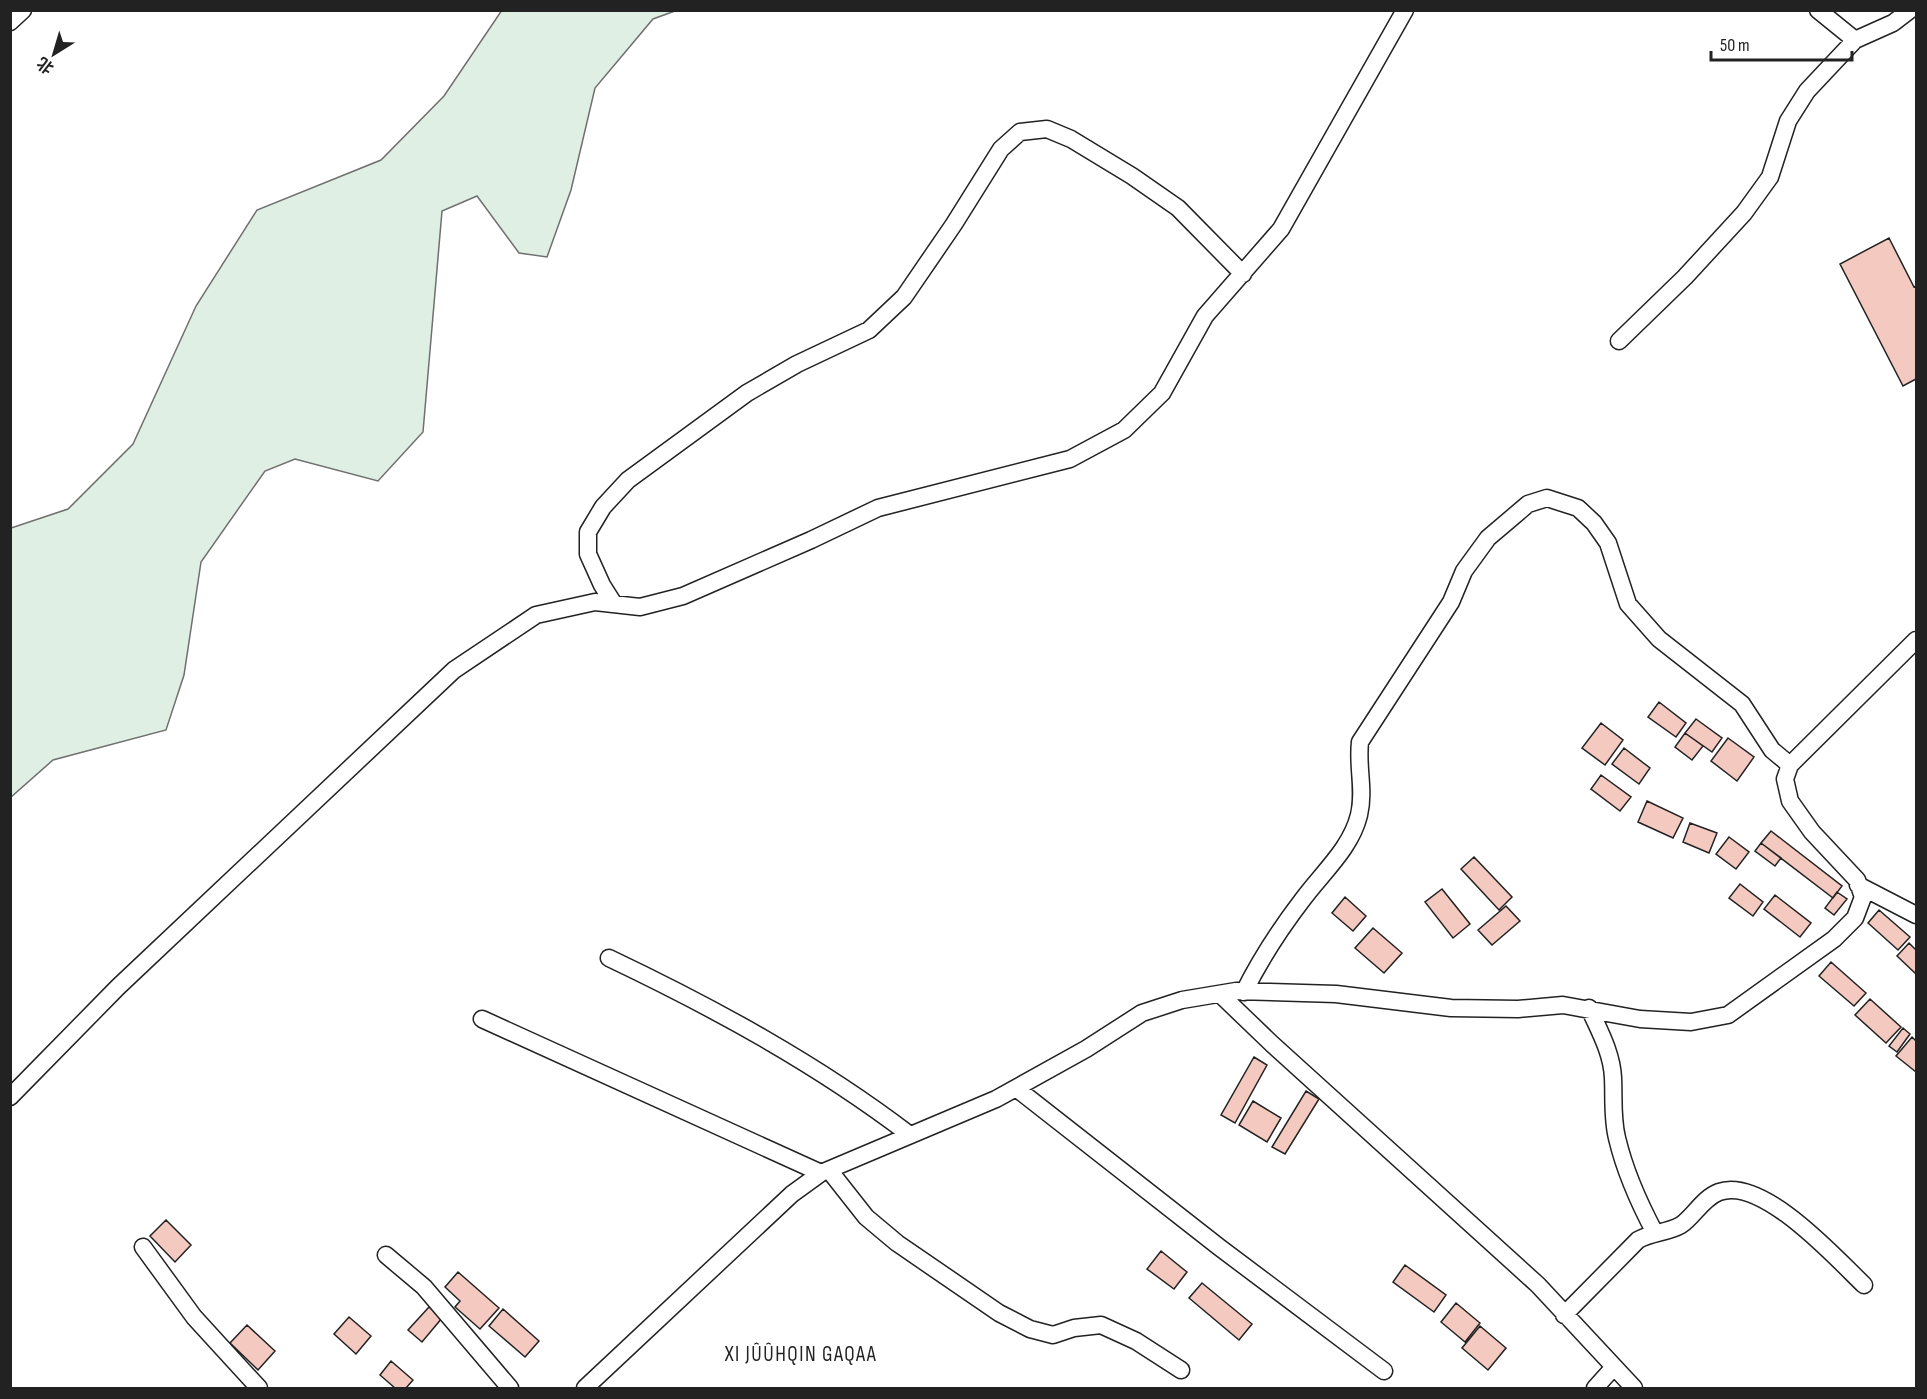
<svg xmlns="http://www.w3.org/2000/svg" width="1927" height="1399" viewBox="0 0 1927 1399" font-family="'Sofia Sans Condensed','Noto Sans SC',sans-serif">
  <rect width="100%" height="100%" fill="#fff"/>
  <!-- green -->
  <path fill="#e0efe3" stroke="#6f6f6f" stroke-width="1.5" d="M 502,10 L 675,11 L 653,19 L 595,88 L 571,190 L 547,257 L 519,253 L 477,196 L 442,211 L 423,432 L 378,481 L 295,459 L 265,471 L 201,562 L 184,675 L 166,730 L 53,760 L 11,797 L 11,528 L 68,509 L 133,444 L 196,306 L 257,210 L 381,160 L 444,96 Z"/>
  <!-- building -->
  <path fill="#f3c9c0" stroke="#222" stroke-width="1.5" d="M 1889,238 L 1914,287 L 1916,286 L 1916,379 L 1903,386 L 1840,264 Z
    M 1659,702 L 1686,723 L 1676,737 L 1648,717 Z
    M 1696,719 L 1722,738 L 1712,752 L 1685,733 Z
    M 1601,723 L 1623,740 L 1605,765 L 1582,748 Z
    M 1685,733 L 1703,746 L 1692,760 L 1675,747 Z
    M 1728,738 L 1754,757 L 1737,781 L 1711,761 Z
    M 1624,748 L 1650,768 L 1639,784 L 1612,764 Z
    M 1601,775 L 1631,797 L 1620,811 L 1591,789 Z
    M 1647,801 L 1683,818 L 1673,838 L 1638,822 Z
    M 1690,823 L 1717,833 L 1709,853 L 1683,842 Z
    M 1771,831 L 1842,886 L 1833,898 L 1761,843 Z
    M 1729,837 L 1749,852 L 1736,869 L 1716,854 Z
    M 1761,843 L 1781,858 L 1775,866 L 1755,851 Z
    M 1474,857 L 1512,897 L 1499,910 L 1461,869 Z
    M 1740,884 L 1763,902 L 1753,916 L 1729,898 Z
    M 1442,889 L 1470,924 L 1453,938 L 1425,902 Z
    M 1837,892 L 1847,899 L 1834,915 L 1825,908 Z
    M 1775,895 L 1811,923 L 1800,937 L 1764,909 Z
    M 1345,897 L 1366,916 L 1353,931 L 1332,913 Z
    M 1506,906 L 1520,921 L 1492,945 L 1478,930 Z
    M 1879,910 L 1910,937 L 1898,950 L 1868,923 Z
    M 1373,928 L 1402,953 L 1384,973 L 1355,948 Z
    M 1909,943 L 1916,950 L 1916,974 L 1897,956 Z
    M 1831,962 L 1866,993 L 1854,1006 L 1819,976 Z
    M 1870,999 L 1901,1027 L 1886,1043 L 1855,1015 Z
    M 1903,1028 L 1910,1034 L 1897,1052 L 1889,1046 Z
    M 1912,1037 L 1916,1041 L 1916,1072 L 1896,1056 Z
    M 1254,1057 L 1267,1065 L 1235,1123 L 1221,1115 Z
    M 1306,1091 L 1319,1099 L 1285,1154 L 1272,1147 Z
    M 1253,1101 L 1281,1118 L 1267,1142 L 1239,1125 Z
    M 166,1220 L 191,1245 L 175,1262 L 150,1236 Z
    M 1161,1251 L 1187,1272 L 1174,1289 L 1147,1269 Z
    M 1405,1265 L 1446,1295 L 1434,1312 L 1393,1282 Z
    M 458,1272 L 499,1308 L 480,1329 L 455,1307 L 460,1301 L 445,1287 Z
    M 1202,1283 L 1252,1324 L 1239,1340 L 1189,1298 Z
    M 1456,1303 L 1480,1323 L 1465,1342 L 1441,1322 Z
    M 429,1307 L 442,1318 L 422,1342 L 408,1330 Z
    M 503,1309 L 539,1341 L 525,1357 L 489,1326 Z
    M 349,1317 L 371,1336 L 356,1354 L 334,1334 Z
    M 247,1325 L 275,1351 L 258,1370 L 230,1343 Z
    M 1480,1326 L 1506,1348 L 1488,1370 L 1462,1348 Z
    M 391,1361 L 413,1380 L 406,1388 L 395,1388 L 380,1375 Z"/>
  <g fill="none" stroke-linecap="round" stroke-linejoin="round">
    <defs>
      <path id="street" d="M 1818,10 L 1855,40 L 1893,23 L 1910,10
        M 10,22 L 23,10
        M 1619,341 L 1685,277 L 1744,213 L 1770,177 L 1788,121 L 1807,91 L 1855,40
        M 614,604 L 602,585 L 588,554 L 588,532 L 603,507 L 628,480 L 747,393 L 797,364 L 869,330 L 904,297 L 954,224 L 1001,149 L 1020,132 L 1047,129 L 1071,139 L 1132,176 L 1178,208 L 1243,274
        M 1858,885 L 1916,915
        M 609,958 C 714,1008 817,1064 910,1135
        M 1244,992 C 1261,958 1280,929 1303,899 C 1323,872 1351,848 1359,815 C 1365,790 1357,767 1360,742 L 1451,602 L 1464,571 L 1488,538 L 1528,504 L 1547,498 L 1578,508 L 1594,523 L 1608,543 L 1628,604 L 1659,639 L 1742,704 L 1772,750 L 1790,765
        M 1220,994 L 1272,1044 L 1538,1285 L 1634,1388
        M 1589,1008 C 1599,1030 1612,1053 1613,1078 C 1614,1098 1612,1118 1617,1138 C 1625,1172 1639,1203 1655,1233
        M 482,1019 L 821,1173
        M 1016,1088 L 1219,1247 L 1384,1371
        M 10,1097 L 118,987 L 454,670 L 536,615 L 595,602 L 640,607 L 683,596 L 811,540 L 878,508 L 1070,459 L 1124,430 L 1162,393 L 1205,316 L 1281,229 L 1405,10
        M 829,1170 L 866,1217 L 897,1243 L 999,1313 L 1030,1329 L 1053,1335 L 1074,1328 L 1101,1325 L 1136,1341 L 1181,1370
        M 143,1247 L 194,1317 L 259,1388
        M 386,1255 L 424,1287 L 510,1388
        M 1564,1315 L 1638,1240 C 1652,1232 1667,1233 1681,1225 C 1694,1216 1703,1198 1719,1192 C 1762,1176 1835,1257 1864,1285
        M 585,1388 L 792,1194 L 821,1173 L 996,1099 L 1086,1049 L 1142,1013 L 1182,1000 L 1236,991 L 1336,994 L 1451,1008 L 1518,1009 L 1563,1005 L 1640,1019 L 1691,1022 L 1728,1015 L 1834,939 L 1855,918 L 1863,897 L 1857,880 L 1812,832 L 1790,801 L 1785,779 L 1790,765 L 1916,640
        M 1595,1388 L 1613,1368"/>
    </defs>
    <!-- street casing -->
    <use href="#street" stroke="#222" stroke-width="19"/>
    <!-- street -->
    <use href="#street" stroke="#fff" stroke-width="16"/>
  </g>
  <g text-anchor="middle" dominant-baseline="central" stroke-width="4.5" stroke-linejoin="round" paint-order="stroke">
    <!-- quarter labels -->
    <g font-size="21" letter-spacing="1.5" fill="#222" stroke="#fff">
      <text x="801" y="1354">XI JÛÛHQIN GAQAA</text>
    </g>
  </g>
  <!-- border -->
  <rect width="1927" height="1399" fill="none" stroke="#222222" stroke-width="24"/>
  <!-- north arrow -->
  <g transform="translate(54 54) rotate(217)" stroke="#ffffff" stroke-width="4.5" paint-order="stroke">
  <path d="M0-4.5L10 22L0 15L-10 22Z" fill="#222222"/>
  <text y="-9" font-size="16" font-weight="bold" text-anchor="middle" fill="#222222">北</text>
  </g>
  <!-- scale -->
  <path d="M1711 51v9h141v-9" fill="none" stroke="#222222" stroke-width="3"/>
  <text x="1720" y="51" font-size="18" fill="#222222" stroke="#ffffff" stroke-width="4.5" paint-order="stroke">50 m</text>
</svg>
